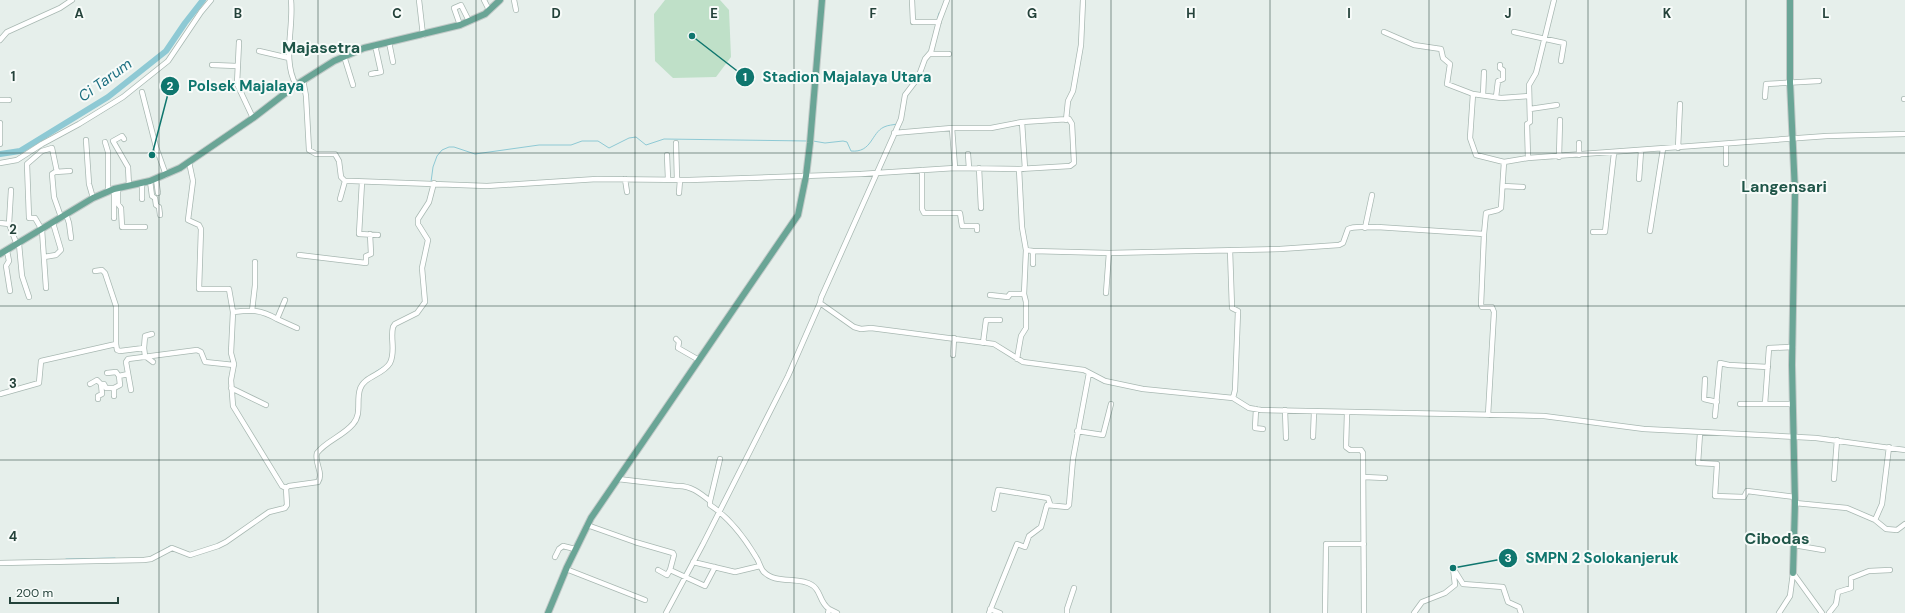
<svg xmlns="http://www.w3.org/2000/svg" width="1905" height="613" viewBox="0 0 1905 613" font-family="'DM Sans',sans-serif">
  <rect width="100%" height="100%" fill="#e6efeb"/>
  <!-- green -->
  <path fill="#bfe0c8" d="M 665,0 L 720,0 L 729,10 L 731,57 L 716,77 L 673,78 L 655,61 L 654,14 Z"/>
  <g fill="none" stroke-linecap="round" stroke-linejoin="round">
    <!-- stream -->
    <path stroke="#8ec9d4" stroke-width="1" d="M 937,20 L 939,13
      M 813,141 L 825,143 L 843,141 L 847,142 L 851,151 C 872,153 871,133 884,127 C 888,125 893,125 897,124
      M 431,182 L 433,167 L 437,156 L 442,150 L 449,147 L 454,147 L 475,154 L 539,145 L 571,145 L 582,141 L 598,141 L 609,148 L 629,138 L 636,137 L 646,145 L 664,139 L 808,141
      M 374,373 L 383,367
      M 162,551 L 170,546
      M 66,559 L 115,558"/>
    <!-- river -->
    <path stroke="#8ec9d4" stroke-width="6" d="M 0,154 L 20,151 L 108,97 L 166,51 L 185,23 L 203,0"/>
    <defs>
      <path id="minor" d="M 291,0 C 294,28 282,59 296,85
        M 419,0 L 423,35
        M 484,0 L 489,10
        M 514,0 L 516,10
        M 912,0 L 913,22 L 939,22
        M 947,0 L 939,21 L 931,52 L 925,59 L 918,78 L 905,95 L 901,119 L 821,298 L 820,303 L 854,327 L 861,329 L 871,328 L 994,344 L 1023,362 L 1084,370 L 1105,381 L 1143,389 L 1233,398 L 1249,408 L 1261,410 L 1544,416 L 1644,429 L 1816,438 L 1905,450
        M 460,25 L 454,8 L 461,5 L 469,21
        M 1384,32 L 1414,45 L 1441,49 L 1443,58 L 1450,64 L 1447,84 L 1473,94 L 1470,138 L 1476,155 L 1504,162 L 1528,158 L 1827,136 L 1905,134
        M 1514,32 L 1564,43 L 1561,61
        M 0,40 L 7,32 L 60,8 L 72,0
        M 239,42 L 237,84 L 253,118
        M 389,42 L 393,62
        M 259,51 L 289,58
        M 930,54 L 949,54
        M 344,56 L 353,85
        M 212,65 L 237,66
        M 371,74 L 381,72 L 375,45
        M 303,80 L 306,96 L 309,150 L 316,154 L 335,154 L 339,161 L 341,177 L 345,181 L 352,181 L 487,186 L 597,179 L 689,180 L 861,174 L 955,168 L 1019,169 L 1070,166 L 1074,163 L 1072,124 L 1069,119 L 1022,122 L 991,128 L 952,128 L 894,133
        M 142,92 L 156,147 L 166,175
        M 1473,94 L 1501,98 L 1529,96
        M 1483,95 L 1484,72
        M 1496,97 L 1498,81 L 1503,79 L 1503,70 L 1500,68 L 1500,65
        M 1765,97 L 1766,84 L 1819,81
        M 1904,99 L 1905,99
        M 0,100 L 9,100
        M 1530,109 L 1557,105
        M 1066,120 L 1068,101 L 1073,91 L 1081,45 L 1083,0
        M 1022,122 L 1025,169
        M 0,123 L 0,144
        M 952,128 L 955,168
        M 124,139 L 122,136 L 113,141 L 128,167 L 129,186
        M 86,140 L 89,184 L 93,198
        M 105,142 L 108,152 L 108,191
        M 676,143 L 677,180
        M 1579,143 L 1579,155
        M 1678,148 L 1680,104
        M 968,154 L 969,168
        M 667,155 L 668,179
        M 1559,157 L 1560,120
        M 1528,158 L 1527,124 L 1530,122 L 1529,85 L 1536,73 L 1554,0
        M 189,162 L 193,181 L 188,220 L 199,225 L 201,229 L 199,289 L 229,289 L 233,312 C 251,310 260,309 277,319 L 285,300
        M 0,163 L 17,160 L 42,144 L 79,124 L 123,97 L 168,61 L 201,12 L 211,0
        M 1726,164 L 1726,144
        M 979,168 L 981,208
        M 1019,169 L 1022,227 L 1026,250 L 1033,251 L 1109,253 L 1280,249 L 1339,245 L 1343,243 L 1348,229 C 1355,225 1368,228 1377,227 L 1484,234 L 1486,213 L 1498,210 L 1501,208 L 1504,162
        M 922,170 L 922,209 L 924,213 L 960,213 L 962,226 L 977,226 L 977,230
        M 156,179 L 158,193
        M 625,179 L 627,192
        M 1639,179 L 1641,151
        M 150,181 L 152,196 L 155,198 L 156,205 L 159,207 L 160,215
        M 362,182 L 359,234 L 378,235
        M 142,183 L 142,199
        M 1503,186 L 1523,187
        M 114,189 L 114,218
        M 118,189 L 118,204 L 121,208 L 122,227 L 145,227
        M 679,193 L 680,180
        M 340,199 L 345,181
        M 66,214 L 69,223 L 71,238
        M 61,217 L 54,197 L 52,174 L 55,172 L 70,171
        M 0,223 L 9,224 L 17,245
        M 9,224 L 11,190
        M 1365,228 L 1372,195
        M 1650,231 L 1663,149
        M 1593,232 L 1605,232 L 1614,153
        M 1484,234 L 1481,305 L 1482,307 L 1492,307 L 1494,312 L 1488,415
        M 19,244 L 22,276 L 29,297
        M 1230,250 L 1232,308 L 1238,311 L 1235,390 L 1233,398
        M 7,251 L 9,261 L 6,266 L 10,291
        M 1033,251 L 1033,264
        M 299,255 L 366,263 L 366,256 L 371,254 L 370,234
        M 44,257 L 56,255 L 61,250 L 53,223
        M 46,288 L 42,230 L 35,218 L 29,218 L 27,164 L 42,151 L 52,148 L 57,172
        M 1106,293 L 1109,253
        M 990,295 L 1008,297 L 1010,294 L 1024,294
        M 252,311 L 255,285 L 255,262
        M 233,312 L 231,353 L 234,364 L 231,380 L 233,406 L 282,486 L 286,488
        M 277,319 L 297,328
        M 676,339 L 679,342 L 678,348 L 699,360
        M 983,343 L 986,320 L 1000,320
        M 116,344 L 117,350 L 120,351 L 144,348 L 145,336 L 152,334
        M 1793,347 L 1769,348 L 1765,404 L 1793,404
        M 144,348 L 145,356 L 153,362
        M 953,355 L 954,338
        M 1017,359 L 1021,336 L 1026,328 L 1026,302 L 1024,294 L 1026,250
        M 107,373 L 116,372 L 119,376 L 128,374
        M 1705,379 L 1704,399 L 1717,402
        M 90,384 L 97,380 L 101,384
        M 231,388 L 266,405
        M 131,390 L 126,362 L 128,359 L 197,350 L 201,352 L 205,362 L 234,365
        M 0,394 L 39,383 L 41,361 L 116,344 L 116,306 L 105,273 L 102,270 L 95,271
        M 114,396 L 114,388 L 120,385 L 119,376
        M 98,399 L 98,396 L 102,394 L 101,384 L 104,384 L 106,388 L 114,388
        M 1740,404 L 1765,404
        M 1256,409 L 1255,428 L 1263,429
        M 1285,410 L 1286,438
        M 1347,413 L 1346,447 L 1350,450 L 1361,450 L 1363,453 L 1364,613
        M 1715,416 L 1720,363 L 1729,365 L 1768,367
        M 1077,431 L 1103,435 L 1111,404
        M 1700,433 L 1698,463 L 1717,464 L 1715,496 L 1744,497 L 1747,491 L 1795,497
        M 1313,437 L 1314,412
        M 1364,477 L 1385,478
        M 618,479 L 677,486 C 690,485 700,493 710,501 L 710,505 C 730,518 744,537 756,557 C 759,561 760,567 763,571 C 775,585 798,576 812,585 C 821,590 819,602 829,609 L 828,613
        M 1834,479 L 1837,440
        M 710,501 L 720,459
        M 1795,503 L 1847,508 L 1875,520 L 1886,529 L 1897,530 L 1905,524
        M 994,509 L 998,490 L 999,490 L 1048,498 L 1050,504
        M 1875,520 L 1882,504 L 1889,447
        M 587,525 L 635,542 L 673,553 L 674,555 L 670,570
        M 1794,545 L 1823,550
        M 555,557 L 559,549 L 563,546 L 575,549
        M 693,562 L 735,572 L 760,566
        M 0,563 L 144,560 L 151,559 L 172,548 L 190,555 L 218,546 L 226,542 L 269,512 L 285,508 L 287,505 L 286,488 L 289,486 L 318,482 C 324,473 314,463 317,453 C 326,441 343,436 353,424 C 362,414 356,401 360,389 C 364,376 383,375 390,363 C 396,351 390,339 393,327 L 395,324 L 417,313 L 425,302 L 422,268 L 428,240 L 418,224 L 418,219 L 429,202 L 434,183
        M 566,569 L 645,600
        M 658,570 L 667,575 L 670,570 L 705,586 L 715,567
        M 1793,573 L 1822,613
        M 829,609 L 837,613
        M 990,609 L 1000,613
        M 666,613 L 703,544 L 788,376 L 820,303
        M 989,613 L 1017,544 L 1025,547 L 1029,536 L 1041,527 L 1047,505 L 1067,507 L 1069,505 L 1073,459 L 1089,373
        M 1067,613 L 1067,609 L 1074,588
        M 1325,613 L 1326,544 L 1364,544
        M 1414,613 L 1422,602 L 1445,593 L 1455,585 L 1453,568 L 1463,584 L 1503,587 L 1508,602 L 1519,607 L 1521,613
        M 1779,613 L 1790,596 L 1793,573
        M 1829,613 L 1836,604 L 1838,592 L 1851,588 L 1851,578 L 1869,571 L 1890,570"/>
      <path id="major" d="M 1790,0 L 1790,82 L 1795,192 L 1792,365 L 1795,503 L 1793,573
        M 0,254 L 93,198 L 114,189 L 150,181 L 180,168 L 253,118 L 296,85 L 334,61 L 364,48 L 460,25 L 485,14 L 500,0
        M 548,613 L 567,567 L 591,518 L 798,215 L 806,176 L 810,143 L 822,0"/>
    </defs>
    <!-- minor casing -->
    <use href="#minor" stroke="#a8b8b2" stroke-width="6"/>
    <!-- major casing -->
    <use href="#major" stroke="#c2cac8" stroke-width="8"/>
    <!-- minor -->
    <use href="#minor" stroke="#fff" stroke-width="4.5"/>
    <!-- major -->
    <use href="#major" stroke="#6aa596" stroke-width="6"/>
  </g>
  <!-- grid -->
  <path fill="none" stroke="#24423a" stroke-width="1" stroke-opacity="0.55" d="M 159,0 L 159,613M 318,0 L 318,613M 476,0 L 476,613M 635,0 L 635,613M 794,0 L 794,613M 952,0 L 952,613M 1111,0 L 1111,613M 1270,0 L 1270,613M 1429,0 L 1429,613M 1588,0 L 1588,613M 1746,0 L 1746,613M 0,153 L 1905,153M 0,306 L 1905,306M 0,460 L 1905,460"/>
  <g text-anchor="middle" dominant-baseline="central" stroke-width="4" stroke-linejoin="round" paint-order="stroke">
    <!-- water labels -->
    <g font-size="15" font-style="italic" fill="#1c6f80" stroke="#f7fbf9">
      <text transform="translate(105 80) rotate(-36)">Ci Tarum</text>
    </g>
    <!-- quarter labels -->
    <g font-size="16" font-weight="bold" fill="#1f5548" stroke="#f7fbf9">
      <text x="321" y="47">Majasetra</text>
      <text x="1784" y="186">Langensari</text>
      <text x="1777" y="538">Cibodas</text>
    </g>
  </g>
  <g font-size="13" text-anchor="middle" font-weight="bold" fill="#24423a" stroke="#f7fbf9" stroke-width="4" stroke-linejoin="round" paint-order="stroke">
    <text x="79" y="18">A</text>
    <text x="238" y="18">B</text>
    <text x="397" y="18">C</text>
    <text x="556" y="18">D</text>
    <text x="714" y="18">E</text>
    <text x="873" y="18">F</text>
    <text x="1032" y="18">G</text>
    <text x="1191" y="18">H</text>
    <text x="1349" y="18">I</text>
    <text x="1508" y="18">J</text>
    <text x="1667" y="18">K</text>
    <text x="1826" y="18">L</text>
    <text x="13" y="81">1</text>
    <text x="13" y="234">2</text>
    <text x="13" y="388">3</text>
    <text x="13" y="541">4</text>
  </g>
  <!-- callouts -->
  <path fill="none" stroke="#0f766e" stroke-width="1.5" d="M692 36L745 77M152 155L170 86M1453 568L1508 558"/>
  <g fill="#0f766e" stroke="#f7fbf9" stroke-width="1.5">
    <circle cx="692" cy="36" r="4"/>
    <circle cx="152" cy="155" r="4"/>
    <circle cx="1453" cy="568" r="4"/>
    <circle cx="745" cy="77" r="10"/>
    <circle cx="170" cy="86" r="10"/>
    <circle cx="1508" cy="558" r="10"/>
  </g>
  <g font-size="12" text-anchor="middle" font-weight="bold" fill="#fff">
    <text x="745" y="81">1</text>
    <text x="170" y="90">2</text>
    <text x="1508" y="562">3</text>
  </g>
  <g font-size="15" text-anchor="middle" font-weight="bold" fill="#0f766e" stroke="#f7fbf9" stroke-width="4" stroke-linejoin="round" paint-order="stroke">
    <text x="847" y="82">Stadion Majalaya Utara</text>
    <text x="246" y="91">Polsek Majalaya</text>
    <text x="1602" y="563">SMPN 2 Solokanjeruk</text>
  </g>
  <!-- scale -->
  <path d="M10 597v6h108v-6" fill="none" stroke="#24423a" stroke-width="2"/>
  <text x="16" y="597" font-size="12" fill="#24423a" stroke="#f7fbf9" stroke-width="3" paint-order="stroke">200 m</text>
</svg>
